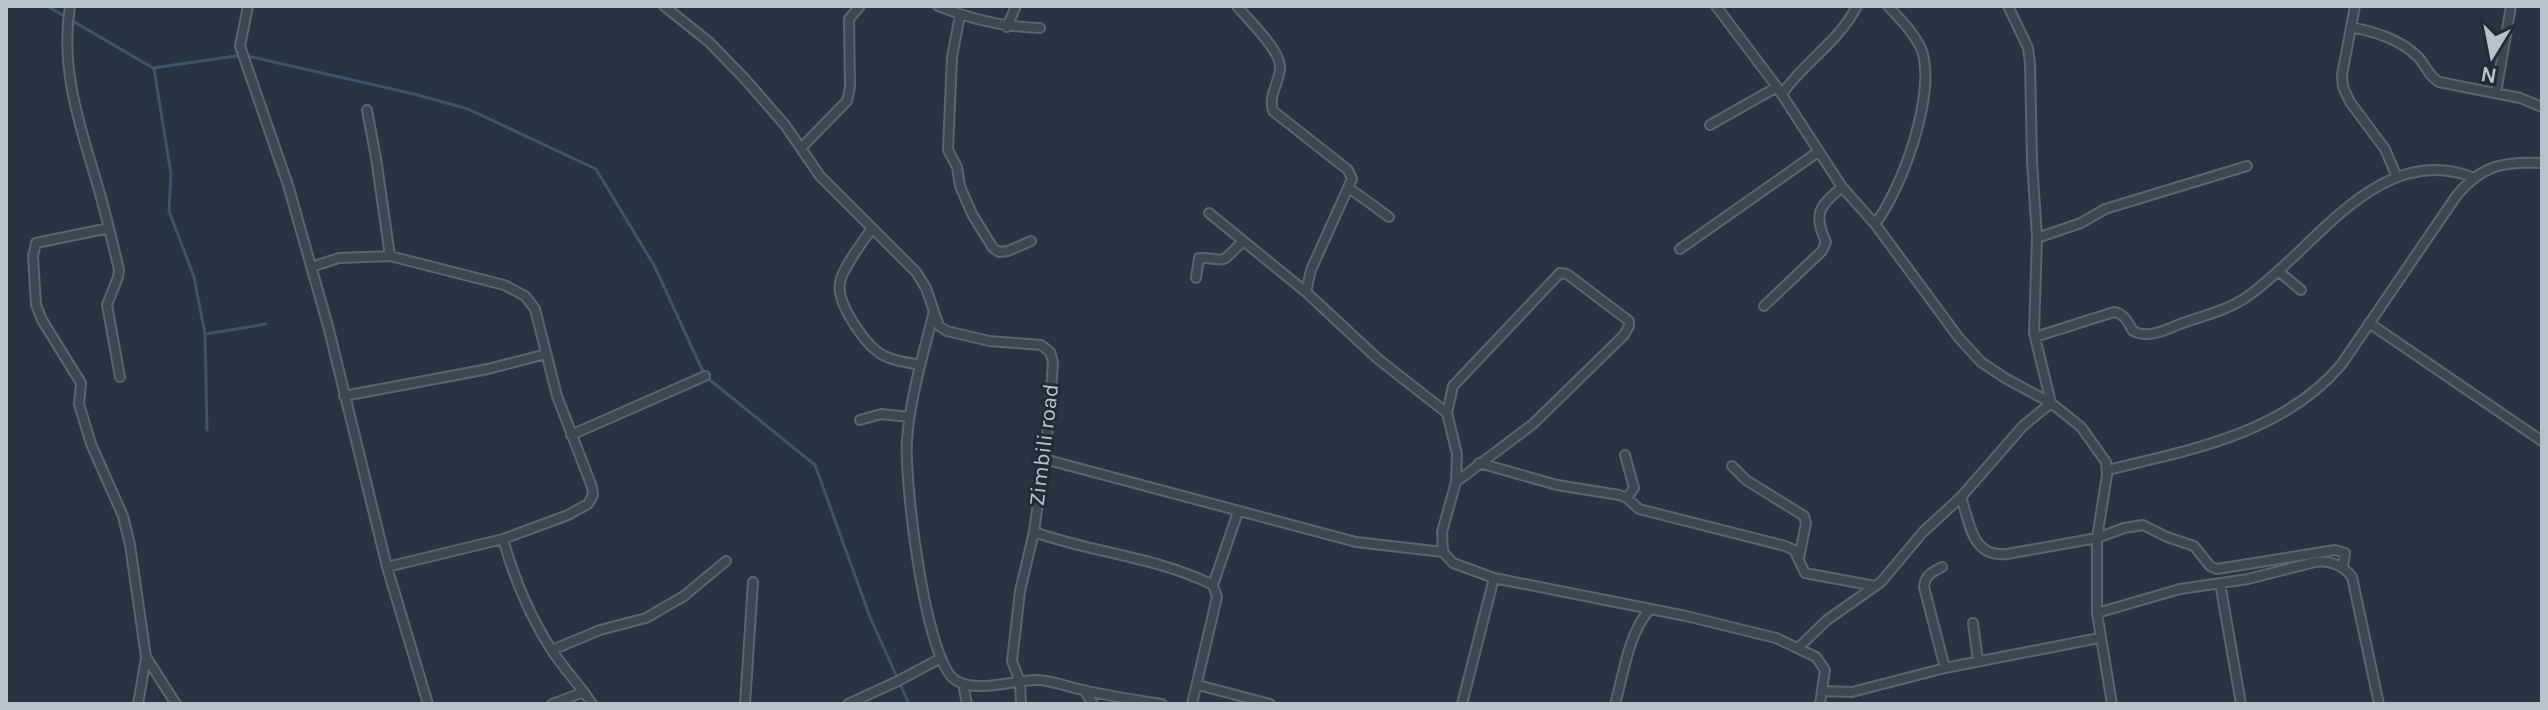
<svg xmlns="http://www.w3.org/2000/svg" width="2548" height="710" viewBox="0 0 2548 710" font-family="Karla,sans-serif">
  <rect width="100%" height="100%" fill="#273542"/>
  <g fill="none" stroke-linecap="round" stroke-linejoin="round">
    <!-- stream -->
    <path stroke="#3d546a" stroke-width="3" d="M 47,6 L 153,68 L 243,55 L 414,94 L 468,109 L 596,169 L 655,267 L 705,376 L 815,465 L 870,617 L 909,704
      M 154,69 L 171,174 L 169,211 L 194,277 L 205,334 L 207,430
      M 206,334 L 266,324"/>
    <defs>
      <path id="street" d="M 70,6 C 60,67 79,123 96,180 C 105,210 112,240 119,270 L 118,277 L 107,305 L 120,377
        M 248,6 L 240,46 L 288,185 L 328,326 L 387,567 L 428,704
        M 664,6 L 709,42 L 744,78 L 785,125 L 820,176 L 916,272 L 926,288 L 939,326 L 947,331 L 989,341 L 1041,345 L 1050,352 L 1053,362 L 1049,421 L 1034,532 C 1093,553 1157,557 1213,585 L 1217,597 L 1192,704
        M 938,6 C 972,20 1004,27 1040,28
        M 1237,6 C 1248,20 1281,50 1280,68 C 1279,84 1268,95 1273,111 L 1348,170 L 1352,179 L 1311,270 L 1306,292
        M 1716,6 L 1777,87 L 1842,187 L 1875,224 L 1959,338 L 1981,362 L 2005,378 L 2051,403 L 2023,426 L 1961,497 L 1923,532 L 1881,582 L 1827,620 L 1799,647
        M 2008,6 L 2028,48 L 2030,63 L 2032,161 L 2037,238 L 2034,333 L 2051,403 L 2081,427 L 2106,462 L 2107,475 L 2097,538 L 2097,613 L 2112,704
        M 2355,6 L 2342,75 L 2343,87 L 2350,102 L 2385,149 L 2396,175
        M 960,15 L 952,57 L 948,150 L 957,167 L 960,186 L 972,214 L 993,248 L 999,252 L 1008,251 L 1031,241
        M 1007,27 L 1016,6
        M 2351,27 C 2375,32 2400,39 2418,57 C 2426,65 2428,76 2439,82 L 2520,98 L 2542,107
        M 2496,93 L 2511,6
        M 1782,94 C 1805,61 1838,43 1857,6
        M 367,110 L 376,158 L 390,256
        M 1710,125 L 1777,87
        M 802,147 L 847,101 L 850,87 L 849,19 L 860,6
        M 1349,188 L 1389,217
        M 1209,213 L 1306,292 L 1378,359 L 1447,413 L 1457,454 L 1456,482 L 1442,532 L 1443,552 L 1453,563 L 1494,578 L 1686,616 L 1776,638 L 1816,657 L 1825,670 L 1820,704
        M 1875,224 C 1902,189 1936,95 1922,51 C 1916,35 1900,19 1888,6
        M 109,228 L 36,243 L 33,256 L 36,305 L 42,320 L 81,383 L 79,404 L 91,444 L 123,516 L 130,545 L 146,657 L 176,704
        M 872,228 C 863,242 842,268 840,283 C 836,302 863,341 878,352 C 890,361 906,362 920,365
        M 2037,238 L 2081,223 L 2105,209 L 2247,166
        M 1680,249 L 1818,152
        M 311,267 L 339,258 L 390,256 L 504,285 L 525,296 L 535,309 L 557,396 L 592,487 L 593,495 L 588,504 L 568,515 L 503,539 L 387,567
        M 2278,271 L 2301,290
        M 1196,278 L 1199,258 C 1228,258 1218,267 1242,242
        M 1764,306 L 1822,251 L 1826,242 C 1813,213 1819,207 1842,187
        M 933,315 C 923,356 910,398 907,440 C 904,478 925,665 957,681 C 979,693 1013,680 1036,680 C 1052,680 1068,687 1083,690 C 1109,696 1136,700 1162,704
        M 2369,323 L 2542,441
        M 2035,337 L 2114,312 C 2124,313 2129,324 2133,331 C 2149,339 2165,330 2180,324 C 2202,316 2229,310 2248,296 C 2314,250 2378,141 2472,177
        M 344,396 L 488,369 L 546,354
        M 1447,413 L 1453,386 L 1560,273 L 1567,274 L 1629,321 L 1629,326 L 1624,335 L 1533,424 L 1456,482
        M 860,420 L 881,414 L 909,417
        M 571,435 L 705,376
        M 1625,455 L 1634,488 L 1627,498
        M 1044,459 L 1356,542 L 1443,552
        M 1479,463 L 1557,485 L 1619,495 L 1627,498 L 1639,509 L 1785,546 L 1794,550 L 1805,573 L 1875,586
        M 1732,466 L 1746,480 L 1804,516 L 1806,523 L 1799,558
        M 2107,470 C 2190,450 2282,434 2341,365 L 2457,195 C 2482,165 2504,161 2542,163
        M 1961,497 C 1970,524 1972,558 2007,554 L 2097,538 L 2124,528 L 2143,525 L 2167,537 L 2194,546 L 2210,566 L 2217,569 L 2335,550 L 2345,553 L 2343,567
        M 503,539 C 514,578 529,615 551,649 C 563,668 580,685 592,704
        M 1942,567 C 1932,572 1925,575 1924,587 L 1945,668
        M 2220,583 L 2241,704
        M 1213,585 L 1238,512
        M 2097,613 L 2180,589 L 2248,579 L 2315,562 C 2329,560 2343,565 2352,577 L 2379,704
        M 1973,623 L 1978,661
        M 552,650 L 600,630 L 646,618 L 684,596 L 726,561
        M 963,684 L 967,704
        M 1198,685 L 1270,704
        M 1084,690 L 1093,704
        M 1823,691 L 1852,692 L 1945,668 L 2099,638
        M 138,704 L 146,658
        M 552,704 L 584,692
        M 745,704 L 753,582
        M 848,704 L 898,681 L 941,658
        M 1021,704 L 1020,682 L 1012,661 L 1020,591 L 1034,532
        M 1462,704 L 1494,578
        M 1615,704 C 1624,673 1628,634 1650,609"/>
    </defs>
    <!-- street casing -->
    <use href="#street" stroke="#59656f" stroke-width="12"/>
    <!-- street -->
    <use href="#street" stroke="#3b4752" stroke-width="8"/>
  </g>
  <g text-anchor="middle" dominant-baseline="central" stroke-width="6" stroke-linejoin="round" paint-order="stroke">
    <!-- street labels -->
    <g font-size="22" fill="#b8c2cc" stroke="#202c37">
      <text transform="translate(1044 445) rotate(-83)">Zimbili road</text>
    </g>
  </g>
  <!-- border -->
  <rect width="2548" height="710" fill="none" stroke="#b8c2cc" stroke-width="16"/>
  <!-- north arrow -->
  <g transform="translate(2492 56) rotate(190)" stroke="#202c37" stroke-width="6" paint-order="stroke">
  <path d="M0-6L14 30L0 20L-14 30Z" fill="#b8c2cc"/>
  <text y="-12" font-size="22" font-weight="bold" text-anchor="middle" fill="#b8c2cc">N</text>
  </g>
</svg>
